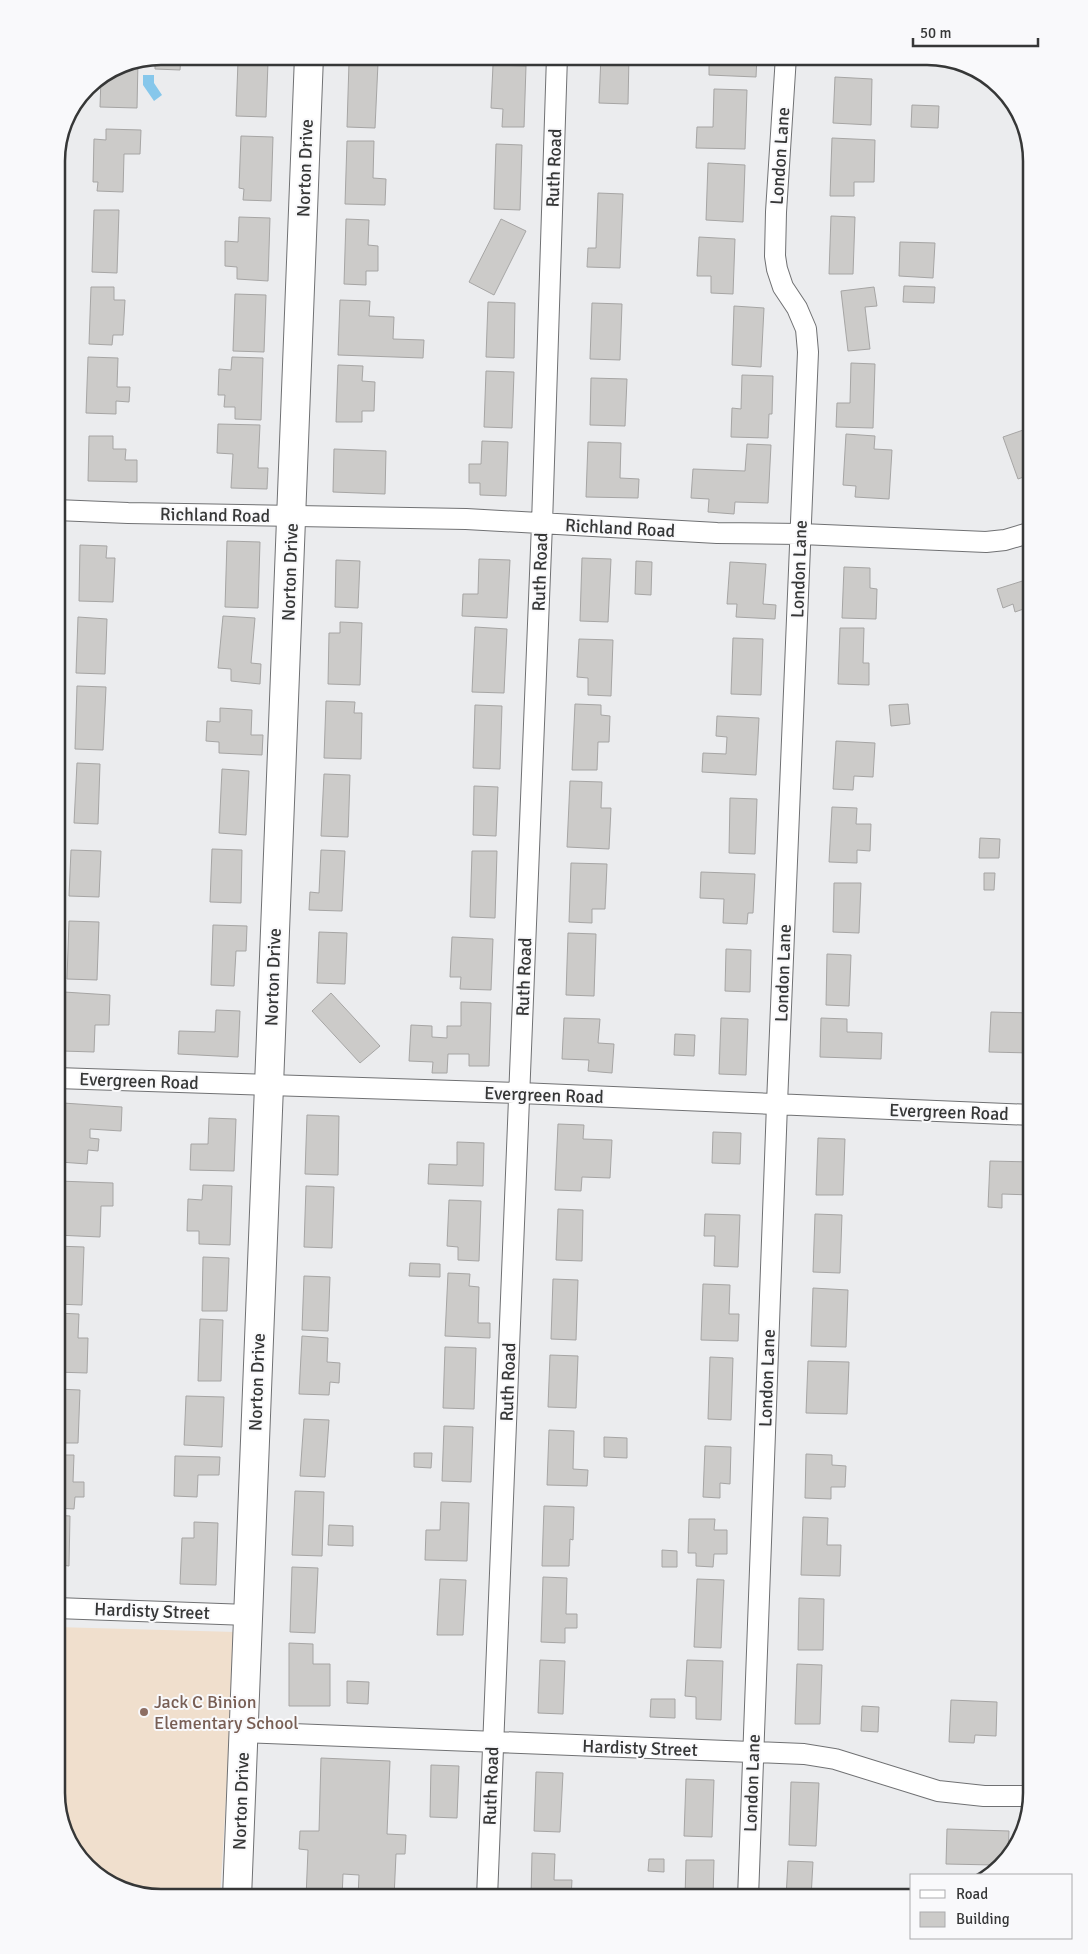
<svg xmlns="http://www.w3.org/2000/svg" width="1088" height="1954" viewBox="0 0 1088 1954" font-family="Signika,sans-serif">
  <rect width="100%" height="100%" fill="#ebecee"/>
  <!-- education -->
  <path fill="#f0dfcd" d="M 56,1627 L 236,1632 L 220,1898 L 154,1898 L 102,1880 L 64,1833 L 56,1793 Z"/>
  <!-- water -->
  <path fill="#86c7eb" d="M 143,75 L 154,75 L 154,83 L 162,95 L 154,101 L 143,85 Z"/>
  <!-- building -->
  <path fill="#cccbc9" stroke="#a6a5a4" d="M 161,56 L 181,56 L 180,70 L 155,69 L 155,57 Z
    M 601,56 L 629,56 L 628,104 L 599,103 Z
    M 709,56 L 757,56 L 756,77 L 709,75 Z
    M 138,61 L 137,108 L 100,107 L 101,78 L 121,64 Z
    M 238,61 L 268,62 L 266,117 L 236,116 Z
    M 349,62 L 378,63 L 375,128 L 347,127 Z
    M 493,65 L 526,66 L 524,127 L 502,127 L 503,109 L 491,108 Z
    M 835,77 L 872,79 L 871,125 L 833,123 Z
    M 714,89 L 747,90 L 745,149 L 696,148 L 697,127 L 713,127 Z
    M 912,105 L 939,106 L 938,128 L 911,127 Z
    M 106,129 L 141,130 L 140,154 L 124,154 L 123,192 L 97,191 L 98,182 L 93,182 L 94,139 L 106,140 Z
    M 241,136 L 273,137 L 271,201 L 243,200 L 244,189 L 239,188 Z
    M 832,138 L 875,140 L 874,182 L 854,182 L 854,196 L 830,196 Z
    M 347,141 L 374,141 L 373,178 L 386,179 L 385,205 L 345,204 Z
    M 496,144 L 522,145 L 520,210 L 494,209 Z
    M 708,163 L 745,165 L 743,222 L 706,220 Z
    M 598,193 L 623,194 L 620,268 L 587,267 L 588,248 L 596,248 Z
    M 94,210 L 119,210 L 117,273 L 92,272 Z
    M 831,216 L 855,217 L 853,274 L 829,274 Z
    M 239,217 L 270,218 L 268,281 L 237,279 L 237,267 L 225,266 L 225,241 L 238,242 Z
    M 346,219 L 369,220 L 368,245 L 378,246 L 378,271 L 366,271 L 366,285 L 344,284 Z
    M 501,219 L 526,231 L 494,295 L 469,282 Z
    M 699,237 L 735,239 L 733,294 L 711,293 L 711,276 L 697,276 Z
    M 900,242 L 935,243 L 933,278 L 899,276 Z
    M 904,286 L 935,287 L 934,303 L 903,302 Z
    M 91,287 L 114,287 L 114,300 L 125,300 L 123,335 L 113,335 L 112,345 L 89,344 Z
    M 874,287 L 877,306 L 865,307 L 870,349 L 848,351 L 841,291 Z
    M 235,294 L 266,295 L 264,352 L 233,351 Z
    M 340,300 L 370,301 L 369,316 L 394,317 L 393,339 L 424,340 L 423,358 L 338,355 Z
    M 488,302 L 515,303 L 514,358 L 486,357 Z
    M 592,303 L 622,304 L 620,360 L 590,359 Z
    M 734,306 L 764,308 L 761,367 L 732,365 Z
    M 88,357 L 118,358 L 117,387 L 130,387 L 129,402 L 116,401 L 116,414 L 86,413 Z
    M 232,357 L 263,358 L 261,420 L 235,419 L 235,407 L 224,407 L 225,395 L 218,395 L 219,369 L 231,370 Z
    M 851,363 L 875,364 L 873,428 L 836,427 L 837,403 L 850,403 Z
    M 338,365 L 363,366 L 362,381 L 375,382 L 374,411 L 362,411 L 362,422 L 336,422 Z
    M 486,371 L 514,372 L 512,428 L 484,427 Z
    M 742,375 L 773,376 L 772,414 L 769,414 L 768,438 L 731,437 L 732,408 L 741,409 Z
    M 591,378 L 627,379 L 625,426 L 590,425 Z
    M 218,424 L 260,425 L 258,468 L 268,468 L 267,489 L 231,488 L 233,454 L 217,453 Z
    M 1032,427 L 1032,474 L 1018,479 L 1003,437 Z
    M 846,434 L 875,436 L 874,449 L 892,450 L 889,499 L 855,497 L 856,486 L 843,485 Z
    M 89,436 L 113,436 L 113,449 L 126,449 L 125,460 L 137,460 L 137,482 L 88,481 Z
    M 482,441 L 508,442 L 506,496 L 480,495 L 480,483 L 469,483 L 469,464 L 481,464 Z
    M 588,442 L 621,443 L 620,478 L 639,479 L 638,498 L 586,497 Z
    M 747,444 L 771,445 L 768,503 L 735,502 L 734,514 L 708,512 L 709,499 L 691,498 L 693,469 L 745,471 Z
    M 334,449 L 386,451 L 385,494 L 333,492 Z
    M 227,541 L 260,542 L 258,608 L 225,607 Z
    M 80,545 L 107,546 L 106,558 L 115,558 L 113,602 L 79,601 Z
    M 582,558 L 611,559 L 608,622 L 580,621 Z
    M 479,559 L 510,560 L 507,618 L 462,616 L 463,594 L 478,594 Z
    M 336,560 L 360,561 L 358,608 L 335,607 Z
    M 636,561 L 652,562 L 651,595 L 635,594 Z
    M 730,562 L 766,564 L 763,604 L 776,605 L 775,619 L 736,617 L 737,604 L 727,604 Z
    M 844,567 L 870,568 L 870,588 L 877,589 L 876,619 L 842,618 Z
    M 1032,578 L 1032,606 L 1015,612 L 1013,604 L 1003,608 L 997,589 Z
    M 223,616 L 255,618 L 251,663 L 261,664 L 260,684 L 231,681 L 231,669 L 218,668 Z
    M 78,617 L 107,619 L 105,674 L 76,673 Z
    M 340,622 L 362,623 L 360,685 L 328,684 L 329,633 L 340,633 Z
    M 475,627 L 507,629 L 504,693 L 472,692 Z
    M 840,628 L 864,628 L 863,663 L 869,663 L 869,685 L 838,684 Z
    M 733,638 L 763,639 L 761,695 L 731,694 Z
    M 579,639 L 613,640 L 611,696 L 588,695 L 588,678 L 577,677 Z
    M 77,686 L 106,687 L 103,750 L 75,749 Z
    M 326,701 L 355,702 L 354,713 L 362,713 L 361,759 L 324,758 Z
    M 575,704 L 601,705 L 601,715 L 610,716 L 609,742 L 598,742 L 597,770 L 572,770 Z
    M 908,704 L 910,724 L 891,726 L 889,705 Z
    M 475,705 L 502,706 L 500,769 L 473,768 Z
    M 220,708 L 252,710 L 251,735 L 263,735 L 262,755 L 219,753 L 219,742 L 206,741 L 207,721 L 220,722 Z
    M 717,716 L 759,718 L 756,775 L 702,772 L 703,753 L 726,754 L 727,737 L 716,736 Z
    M 836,741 L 875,743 L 873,777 L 854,776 L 853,790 L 833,789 Z
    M 77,763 L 100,764 L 98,824 L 74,823 Z
    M 222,769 L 249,771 L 246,835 L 219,833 Z
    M 324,774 L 350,775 L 348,837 L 321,836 Z
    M 570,781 L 602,782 L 601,808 L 611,808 L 609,849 L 567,847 Z
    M 474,786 L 498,787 L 496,836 L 473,835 Z
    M 730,798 L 757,799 L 755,854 L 729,853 Z
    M 832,807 L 857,808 L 856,824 L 871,824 L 870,851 L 857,850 L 857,863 L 829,862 Z
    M 980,838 L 1000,839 L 999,858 L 979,858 Z
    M 212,849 L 242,850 L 241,903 L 210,902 Z
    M 71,850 L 101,851 L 99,897 L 69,896 Z
    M 321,850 L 345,851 L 342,911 L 309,910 L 310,892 L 319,893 Z
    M 472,851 L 497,851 L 495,918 L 470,917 Z
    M 571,863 L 607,864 L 605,909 L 592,909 L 592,923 L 569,922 Z
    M 701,872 L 755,874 L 753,913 L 748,913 L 747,924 L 723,923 L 724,899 L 700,898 Z
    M 984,873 L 995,873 L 994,890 L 984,890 Z
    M 834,883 L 861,883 L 859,933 L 833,932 Z
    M 69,921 L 99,922 L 97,980 L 67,979 Z
    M 213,925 L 247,926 L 246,951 L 236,951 L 234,986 L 211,985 Z
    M 319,932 L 347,933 L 345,984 L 317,983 Z
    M 568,933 L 596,934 L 594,996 L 566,995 Z
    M 452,937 L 493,939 L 491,990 L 460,989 L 461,977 L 450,977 Z
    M 726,949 L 751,950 L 750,992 L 725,991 Z
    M 827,954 L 851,955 L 849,1006 L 826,1005 Z
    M 64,992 L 110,995 L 109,1025 L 95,1025 L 94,1052 L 62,1051 Z
    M 331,993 L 380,1046 L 360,1063 L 312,1011 Z
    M 461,1002 L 491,1003 L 489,1066 L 469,1066 L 469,1054 L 448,1054 L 447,1073 L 432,1073 L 433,1062 L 409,1061 L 411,1025 L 432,1026 L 432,1037 L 447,1038 L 447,1026 L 461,1026 Z
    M 216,1010 L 240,1011 L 238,1057 L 178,1054 L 179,1031 L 215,1032 Z
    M 991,1012 L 1032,1013 L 1032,1044 L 1030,1043 L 1030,1053 L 989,1052 Z
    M 564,1018 L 600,1019 L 598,1043 L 614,1044 L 612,1073 L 588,1071 L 589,1060 L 562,1059 Z
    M 721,1018 L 748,1019 L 746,1075 L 719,1074 Z
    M 821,1018 L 847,1019 L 847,1032 L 882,1033 L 881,1059 L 820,1057 Z
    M 675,1034 L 695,1035 L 694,1056 L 674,1055 Z
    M 63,1103 L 122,1107 L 121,1131 L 90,1129 L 90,1138 L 99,1139 L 98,1151 L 88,1150 L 87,1164 L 60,1162 Z
    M 307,1115 L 339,1116 L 338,1175 L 305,1174 Z
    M 209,1118 L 236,1119 L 234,1171 L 190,1170 L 191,1144 L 208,1144 Z
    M 558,1124 L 584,1125 L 583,1139 L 612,1140 L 610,1178 L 582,1177 L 581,1191 L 555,1190 Z
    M 713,1132 L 741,1133 L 740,1164 L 712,1163 Z
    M 818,1138 L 845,1139 L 843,1195 L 816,1195 Z
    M 457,1142 L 484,1143 L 483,1186 L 428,1184 L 429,1164 L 457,1165 Z
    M 990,1161 L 1032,1162 L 1031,1195 L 1002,1194 L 1002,1208 L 988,1207 Z
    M 58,1181 L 113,1183 L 113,1206 L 101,1206 L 100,1237 L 56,1235 Z
    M 203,1185 L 232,1186 L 230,1245 L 199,1244 L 199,1231 L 187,1231 L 188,1199 L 202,1200 Z
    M 306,1186 L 334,1187 L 332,1248 L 304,1247 Z
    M 449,1200 L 481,1201 L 479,1261 L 458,1260 L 458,1247 L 447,1246 Z
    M 558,1209 L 583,1210 L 582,1261 L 556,1260 Z
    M 705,1214 L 740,1215 L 738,1267 L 714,1266 L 715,1236 L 704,1236 Z
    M 815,1214 L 842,1215 L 840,1273 L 813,1272 Z
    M 56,1246 L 84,1247 L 82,1305 L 56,1304 Z
    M 203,1257 L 229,1258 L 227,1311 L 202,1311 Z
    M 410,1263 L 440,1264 L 440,1277 L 409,1276 Z
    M 448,1273 L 470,1274 L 469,1286 L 479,1287 L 478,1323 L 490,1323 L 490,1338 L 445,1336 Z
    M 304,1276 L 330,1277 L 328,1331 L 302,1330 Z
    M 553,1279 L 578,1280 L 576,1340 L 551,1339 Z
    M 703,1284 L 730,1285 L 729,1314 L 739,1314 L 738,1341 L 701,1340 Z
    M 813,1288 L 848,1290 L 846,1347 L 811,1346 Z
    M 56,1313 L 79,1314 L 78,1338 L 88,1338 L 87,1373 L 56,1372 Z
    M 200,1319 L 223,1320 L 221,1381 L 198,1381 Z
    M 302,1336 L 328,1338 L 327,1362 L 340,1363 L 339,1383 L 330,1382 L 329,1395 L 299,1394 Z
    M 445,1347 L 476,1348 L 474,1409 L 443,1408 Z
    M 550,1355 L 578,1356 L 576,1408 L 548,1407 Z
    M 710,1357 L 733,1358 L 731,1420 L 708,1419 Z
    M 808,1361 L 849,1362 L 847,1414 L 806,1413 Z
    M 56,1389 L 80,1390 L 78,1443 L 56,1443 Z
    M 186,1396 L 224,1397 L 222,1447 L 184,1445 Z
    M 304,1419 L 329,1420 L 325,1477 L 300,1476 Z
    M 444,1426 L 473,1427 L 471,1482 L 442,1481 Z
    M 549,1430 L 574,1431 L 573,1469 L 588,1470 L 587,1486 L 547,1485 Z
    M 604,1437 L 627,1438 L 627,1458 L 604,1457 Z
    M 705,1446 L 731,1447 L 730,1484 L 720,1483 L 720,1498 L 703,1497 Z
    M 414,1453 L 432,1453 L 431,1468 L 414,1467 Z
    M 806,1454 L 832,1455 L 832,1465 L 846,1466 L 845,1487 L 831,1487 L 831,1499 L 805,1498 Z
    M 56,1455 L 74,1455 L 73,1482 L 84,1482 L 84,1497 L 75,1497 L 74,1509 L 56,1508 Z
    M 175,1456 L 220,1457 L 219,1475 L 198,1475 L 197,1497 L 174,1496 Z
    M 295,1491 L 324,1492 L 322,1556 L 292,1555 Z
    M 441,1502 L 469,1503 L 467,1561 L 425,1560 L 426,1530 L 440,1530 Z
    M 544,1506 L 574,1507 L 573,1540 L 570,1539 L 569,1566 L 542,1566 Z
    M 56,1515 L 70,1516 L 69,1566 L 62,1565 L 61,1580 L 56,1580 Z
    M 803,1517 L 828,1518 L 827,1545 L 841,1545 L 840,1576 L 801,1575 Z
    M 689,1519 L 715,1519 L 714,1530 L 727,1530 L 727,1554 L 714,1554 L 713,1567 L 696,1566 L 696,1553 L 688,1553 Z
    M 194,1522 L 218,1523 L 216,1585 L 180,1584 L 182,1538 L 194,1538 Z
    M 329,1525 L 353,1526 L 353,1546 L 328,1545 Z
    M 662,1550 L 677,1551 L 677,1567 L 662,1567 Z
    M 292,1567 L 318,1568 L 315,1633 L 290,1632 Z
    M 543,1577 L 567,1578 L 566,1614 L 577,1614 L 577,1628 L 565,1628 L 565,1643 L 541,1642 Z
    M 440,1579 L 466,1580 L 463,1635 L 437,1635 Z
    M 697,1579 L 724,1580 L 721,1648 L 694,1647 Z
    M 1030,1589 L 1032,1590 L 1032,1617 L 1026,1616 Z
    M 799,1598 L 824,1599 L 823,1650 L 798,1650 Z
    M 289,1643 L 313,1644 L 313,1664 L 330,1664 L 330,1706 L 289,1706 Z
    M 540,1660 L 565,1661 L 563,1714 L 538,1713 Z
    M 687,1660 L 723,1661 L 721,1720 L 696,1719 L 696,1697 L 685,1696 Z
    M 797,1664 L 822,1665 L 820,1724 L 795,1724 Z
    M 347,1681 L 369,1682 L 368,1704 L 347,1703 Z
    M 651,1699 L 675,1699 L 675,1718 L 650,1717 Z
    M 951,1700 L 997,1702 L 996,1736 L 975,1735 L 974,1743 L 949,1742 Z
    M 862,1706 L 879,1707 L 878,1732 L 861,1731 Z
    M 1027,1712 L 1032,1712 L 1032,1742 L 1026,1742 Z
    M 321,1758 L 390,1761 L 387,1834 L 406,1835 L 405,1854 L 396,1854 L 394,1898 L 358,1898 L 359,1875 L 343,1874 L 342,1898 L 306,1898 L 308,1850 L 299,1849 L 300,1831 L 319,1831 Z
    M 431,1765 L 459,1766 L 457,1818 L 430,1817 Z
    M 536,1772 L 563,1773 L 560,1832 L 534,1831 Z
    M 686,1779 L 714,1780 L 712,1837 L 684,1836 Z
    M 791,1782 L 819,1783 L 816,1846 L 789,1845 Z
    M 947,1829 L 1009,1831 L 1008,1856 L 998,1865 L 994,1865 L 946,1864 Z
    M 532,1853 L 555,1854 L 554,1880 L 572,1880 L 571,1898 L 531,1898 Z
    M 649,1859 L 664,1859 L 664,1872 L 648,1871 Z
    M 686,1860 L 714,1860 L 713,1898 L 685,1898 Z
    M 788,1861 L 813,1862 L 811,1898 L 786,1898 Z"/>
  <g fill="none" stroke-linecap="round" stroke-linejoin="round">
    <defs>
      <path id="street" d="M 56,510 L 128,513 L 466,519 L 717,533 L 801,534 L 986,542 L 1005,540 L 1032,532
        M 56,1078 L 520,1093 L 1032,1115
        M 56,1608 L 248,1615
        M 244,1732 L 804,1754 L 835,1759 L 938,1791 L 984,1796 L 1031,1796
        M 487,1898 L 542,524 L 557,56
        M 748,1898 L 777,1104 L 808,352 L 806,329 L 797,308 L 783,287 L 777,269 L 775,256 L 776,212 L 786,56"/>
      <path id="secondary" d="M 237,1898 C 260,1284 287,670 309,56"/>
    </defs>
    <!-- street casing -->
    <use href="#street" stroke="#707173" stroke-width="22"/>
    <!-- secondary casing -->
    <use href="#secondary" stroke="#707173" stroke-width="30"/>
    <!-- street -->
    <use href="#street" stroke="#fff" stroke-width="20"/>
    <!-- secondary -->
    <use href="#secondary" stroke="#fff" stroke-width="28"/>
  </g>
  <!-- markers -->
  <circle fill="#8d6e63" stroke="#f9f9fb" stroke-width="2" cx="144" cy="1712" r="5"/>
  <g text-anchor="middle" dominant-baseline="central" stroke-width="4" stroke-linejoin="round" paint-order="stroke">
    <!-- street labels -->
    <g font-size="18" fill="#363737" stroke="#f9f9fb">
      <text transform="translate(780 156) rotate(-86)">London Lane</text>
      <text transform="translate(305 168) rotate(-88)">Norton Drive</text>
      <text transform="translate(554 168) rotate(-88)">Ruth Road</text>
      <text transform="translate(215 515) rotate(1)">Richland Road</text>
      <text transform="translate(620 528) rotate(3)">Richland Road</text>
      <text transform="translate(799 569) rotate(-88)">London Lane</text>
      <text transform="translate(290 572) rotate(-88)">Norton Drive</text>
      <text transform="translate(540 572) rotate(-88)">Ruth Road</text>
      <text transform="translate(783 973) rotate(-88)">London Lane</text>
      <text transform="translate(273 977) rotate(-88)">Norton Drive</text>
      <text transform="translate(524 977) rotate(-88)">Ruth Road</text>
      <text transform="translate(139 1081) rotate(2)">Evergreen Road</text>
      <text transform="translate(544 1095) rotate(2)">Evergreen Road</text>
      <text transform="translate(949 1112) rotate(2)">Evergreen Road</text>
      <text transform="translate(767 1378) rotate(-88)">London Lane</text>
      <text transform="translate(257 1382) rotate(-88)">Norton Drive</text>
      <text transform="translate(508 1382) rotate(-88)">Ruth Road</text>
      <text transform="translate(152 1611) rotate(2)">Hardisty Street</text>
      <text transform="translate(640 1748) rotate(2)">Hardisty Street</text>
      <text transform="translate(752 1783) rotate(-88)">London Lane</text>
      <text transform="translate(491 1786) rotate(-88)">Ruth Road</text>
      <text transform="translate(241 1801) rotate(-88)">Norton Drive</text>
    </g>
    <!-- education labels -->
    <g font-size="18" fill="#785e54" stroke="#f9f9fb" text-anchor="start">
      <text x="154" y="1702">Jack C Binion<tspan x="154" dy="21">Elementary School</tspan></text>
    </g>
  </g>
  <!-- crop -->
  <path d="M0 0H1088V1954H0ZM161 65H927A96 96 0 0 1 1023 161V1793A96 96 0 0 1 927 1889H161A96 96 0 0 1 65 1793V161A96 96 0 0 1 161 65Z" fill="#f9f9fb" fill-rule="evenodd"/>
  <path fill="none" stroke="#363737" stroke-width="2.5" d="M161 65H927A96 96 0 0 1 1023 161V1793A96 96 0 0 1 927 1889H161A96 96 0 0 1 65 1793V161A96 96 0 0 1 161 65Z"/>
  <!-- legend -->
  <rect x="910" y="1874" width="162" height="65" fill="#f9f9fb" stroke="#ababad"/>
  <rect x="920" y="1890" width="25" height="8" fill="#ffffff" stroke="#ababad"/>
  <text x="956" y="1899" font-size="15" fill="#363737">Road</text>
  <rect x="920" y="1912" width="25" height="15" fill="#cccbc9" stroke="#ababad"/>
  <text x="956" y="1924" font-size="15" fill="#363737">Building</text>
  <!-- scale -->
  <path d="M913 38v8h125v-8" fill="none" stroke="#363737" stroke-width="2.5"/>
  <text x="920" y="38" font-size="15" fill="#363737" stroke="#f9f9fb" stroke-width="4" paint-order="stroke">50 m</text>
</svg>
